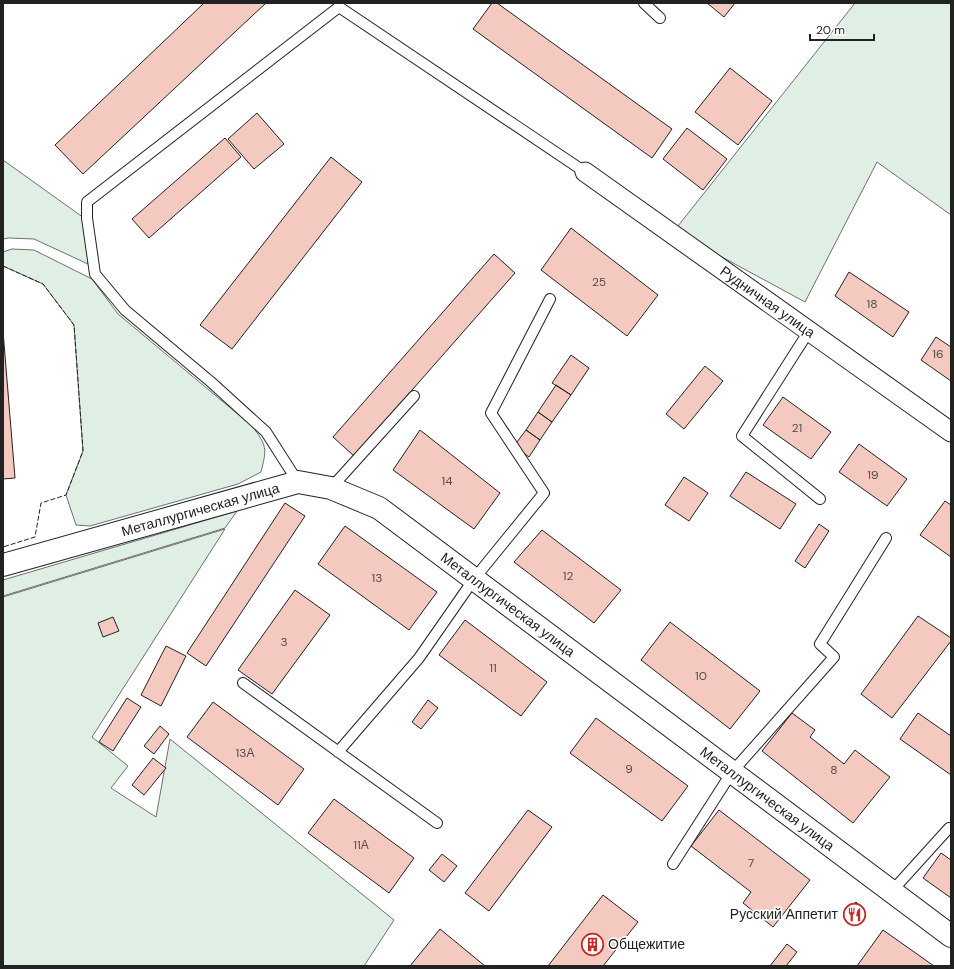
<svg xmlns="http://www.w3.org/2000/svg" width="954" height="969" viewBox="0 0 954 969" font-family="'DM Sans',sans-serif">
  <rect width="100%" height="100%" fill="#fff"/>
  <!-- green -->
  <path fill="#e0efe3" stroke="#6f6f6f" d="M 855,3 L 951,3 L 951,215 L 877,162 L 805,302 L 674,231 Z
    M 3,160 L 91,223 L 88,264 L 34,239 L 9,238 L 3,239 Z
    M 12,249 L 34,250 L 92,279 L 118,314 L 252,426 C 267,446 267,448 261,472 L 238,484 L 90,526 L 76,525 L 66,495 L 83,451 L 74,325 L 43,284 L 3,266 L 3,252 Z
    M 237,511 L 225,528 L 3,596 L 3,580 Z
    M 225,529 L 92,737 L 128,766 L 111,788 L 156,817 L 170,739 L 394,920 L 364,966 L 3,966 L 3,597 Z"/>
  <!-- building -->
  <path fill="#f3c9c0" stroke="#222" d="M 204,3 L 266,3 L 83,174 L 55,145 Z
    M 492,3 L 497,3 L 672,129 L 652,158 L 473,29 Z
    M 707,3 L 735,3 L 724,17 Z
    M 730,68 L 772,101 L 738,145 L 695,112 Z
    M 257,113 L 284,144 L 254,169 L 228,139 Z
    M 687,128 L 727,159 L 703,190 L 663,159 Z
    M 225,138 L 241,157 L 149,238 L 132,219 Z
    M 331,157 L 362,182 L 232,349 L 200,325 Z
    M 571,228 L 658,295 L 627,336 L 541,270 Z
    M 494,254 L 515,273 L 354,456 L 333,437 Z
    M 849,272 L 909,312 L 893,337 L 835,296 Z
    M 3,331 L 15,478 L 3,479 Z
    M 936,337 L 951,347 L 951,381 L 921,360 Z
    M 571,355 L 589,368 L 571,395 L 552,383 Z
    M 705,366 L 723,381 L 684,429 L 666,414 Z
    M 556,385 L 571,395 L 552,422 L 538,412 Z
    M 783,397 L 831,432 L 811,459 L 763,425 Z
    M 538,412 L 552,422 L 540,440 L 526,430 Z
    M 420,430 L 500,493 L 474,529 L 393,470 Z
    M 526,430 L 540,440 L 529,457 L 514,446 Z
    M 859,444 L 907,479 L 887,506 L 839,472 Z
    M 746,472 L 796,504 L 780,529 L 730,496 Z
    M 684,477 L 708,493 L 689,521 L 665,505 Z
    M 945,501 L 951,505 L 951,557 L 920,535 Z
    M 285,503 L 305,516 L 206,666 L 187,653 Z
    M 819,524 L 829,531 L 805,568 L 795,561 Z
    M 345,526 L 437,592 L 409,630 L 318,564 Z
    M 542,530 L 621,590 L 594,623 L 514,562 Z
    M 295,590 L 330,615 L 272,694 L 238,670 Z
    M 918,616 L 951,638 L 951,641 L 892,718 L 861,694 Z
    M 113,617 L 119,631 L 103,637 L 98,623 Z
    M 465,620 L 547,682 L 521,716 L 439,655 Z
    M 670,622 L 760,691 L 730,729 L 641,660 Z
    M 166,646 L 186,656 L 161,706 L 141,695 Z
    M 127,698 L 141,707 L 113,751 L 99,742 Z
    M 428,700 L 438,708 L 421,729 L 412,722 Z
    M 213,702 L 304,769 L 278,805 L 187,737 Z
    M 792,713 L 815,730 L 810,737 L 844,764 L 855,750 L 890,777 L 853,823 L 762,751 Z
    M 918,713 L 951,736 L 951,775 L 900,739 Z
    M 596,718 L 688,786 L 662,821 L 570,753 Z
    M 160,726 L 169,734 L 154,754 L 144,746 Z
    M 153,758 L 166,768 L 144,795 L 132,785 Z
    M 334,799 L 414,858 L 389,893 L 308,833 Z
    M 528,810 L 552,827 L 489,911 L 465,893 Z
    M 719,810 L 810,880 L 773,927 L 743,903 L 751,892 L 691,846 Z
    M 941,853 L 951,860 L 951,898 L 923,878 Z
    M 442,854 L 457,866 L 444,882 L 429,870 Z
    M 603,895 L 638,922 L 603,966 L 548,966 Z
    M 856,902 L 865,911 L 860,916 L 850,907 Z
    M 440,929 L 485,966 L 410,966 Z
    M 883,930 L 934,966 L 857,966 Z
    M 787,944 L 797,952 L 786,966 L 770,966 Z"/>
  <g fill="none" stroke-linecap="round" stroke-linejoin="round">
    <defs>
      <path id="lane" d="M 644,3 L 660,18
        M 809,331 L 742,436 L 820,499
        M 298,482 L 266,432 L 211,382 L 125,310 L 95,274 L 87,218 L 87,202 L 339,7 L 585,172
        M 331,488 L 414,396
        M 243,683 L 437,823
        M 338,752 L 419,658 L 474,579 L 544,493 L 491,413 L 550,299
        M 673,864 L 732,772 L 834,657 L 820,644 L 886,538
        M 892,891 L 949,828"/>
      <g id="street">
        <path id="s1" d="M 585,172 L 951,432"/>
      </g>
      <g id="secondary">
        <path id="s2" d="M 3,565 L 298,482 L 331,488 L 379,508 L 951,936"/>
      </g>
    </defs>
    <!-- lane casing -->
    <use href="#lane" stroke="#222" stroke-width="12"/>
    <!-- street casing -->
    <use href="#street" stroke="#222" stroke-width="21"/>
    <!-- secondary casing -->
    <use href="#secondary" stroke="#222" stroke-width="24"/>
    <!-- lane -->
    <use href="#lane" stroke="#fff" stroke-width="10"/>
    <!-- street -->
    <use href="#street" stroke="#fff" stroke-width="19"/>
    <!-- secondary -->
    <use href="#secondary" stroke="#fff" stroke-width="22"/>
    <!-- fence -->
    <path stroke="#222" stroke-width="1" stroke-dasharray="5 2" stroke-linecap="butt" d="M 3,266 L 43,284 L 74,325 L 83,451 L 66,495 L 41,503 L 35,537 L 3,547"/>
  </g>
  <!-- icons -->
  <defs>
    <symbol id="restaurant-ring" viewBox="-11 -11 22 22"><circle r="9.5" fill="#fff" stroke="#c62828" stroke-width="1.5"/><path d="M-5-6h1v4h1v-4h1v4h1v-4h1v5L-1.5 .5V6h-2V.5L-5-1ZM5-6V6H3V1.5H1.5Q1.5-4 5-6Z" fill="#c62828"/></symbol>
    <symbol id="building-ring" viewBox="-11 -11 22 22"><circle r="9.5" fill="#fff" stroke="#c62828" stroke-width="1.5"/><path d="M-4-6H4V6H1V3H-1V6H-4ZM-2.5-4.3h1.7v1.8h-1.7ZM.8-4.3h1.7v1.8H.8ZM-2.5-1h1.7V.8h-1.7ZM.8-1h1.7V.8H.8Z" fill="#c62828"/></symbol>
  </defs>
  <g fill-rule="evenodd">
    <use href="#restaurant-ring" x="842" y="902" width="25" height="25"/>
    <use href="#building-ring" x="580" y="932" width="25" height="25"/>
  </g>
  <g text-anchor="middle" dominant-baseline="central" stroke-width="3" stroke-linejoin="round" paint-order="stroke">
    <!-- number labels -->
    <g font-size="12" fill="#564c4a">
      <text x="599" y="282">25</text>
      <text x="872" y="304">18</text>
      <text x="938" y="354">16</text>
      <text x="797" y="428">21</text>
      <text x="873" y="475">19</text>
      <text x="447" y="481">14</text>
      <text x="568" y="576">12</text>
      <text x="377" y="578">13</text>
      <text x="284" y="642">3</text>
      <text x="493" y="668">11</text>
      <text x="701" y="676">10</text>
      <text x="245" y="753">13А</text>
      <text x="629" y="769">9</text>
      <text x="834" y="770">8</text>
      <text x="361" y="845">11А</text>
      <text x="751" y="863">7</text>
    </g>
    <!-- street labels -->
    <g font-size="14" fill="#222" stroke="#fff">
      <text stroke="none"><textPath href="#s1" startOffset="224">Рудничная улица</textPath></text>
      <text stroke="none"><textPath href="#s2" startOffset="205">Металлургическая улица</textPath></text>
      <text stroke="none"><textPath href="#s2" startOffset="553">Металлургическая улица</textPath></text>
      <text stroke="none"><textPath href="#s2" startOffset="877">Металлургическая улица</textPath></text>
    </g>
    <!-- poi labels -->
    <g font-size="14" fill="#222" stroke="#fff" text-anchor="end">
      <text x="838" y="914">Русский Аппетит</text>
      <text x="608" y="944" text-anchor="start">Общежитие</text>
    </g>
  </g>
  <!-- border -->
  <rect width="954" height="969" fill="none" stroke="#222222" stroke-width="8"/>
  <!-- scale -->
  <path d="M810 34v6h64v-6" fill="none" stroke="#222222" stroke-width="2"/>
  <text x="816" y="34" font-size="12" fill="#222222" stroke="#ffffff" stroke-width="3" paint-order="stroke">20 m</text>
</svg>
